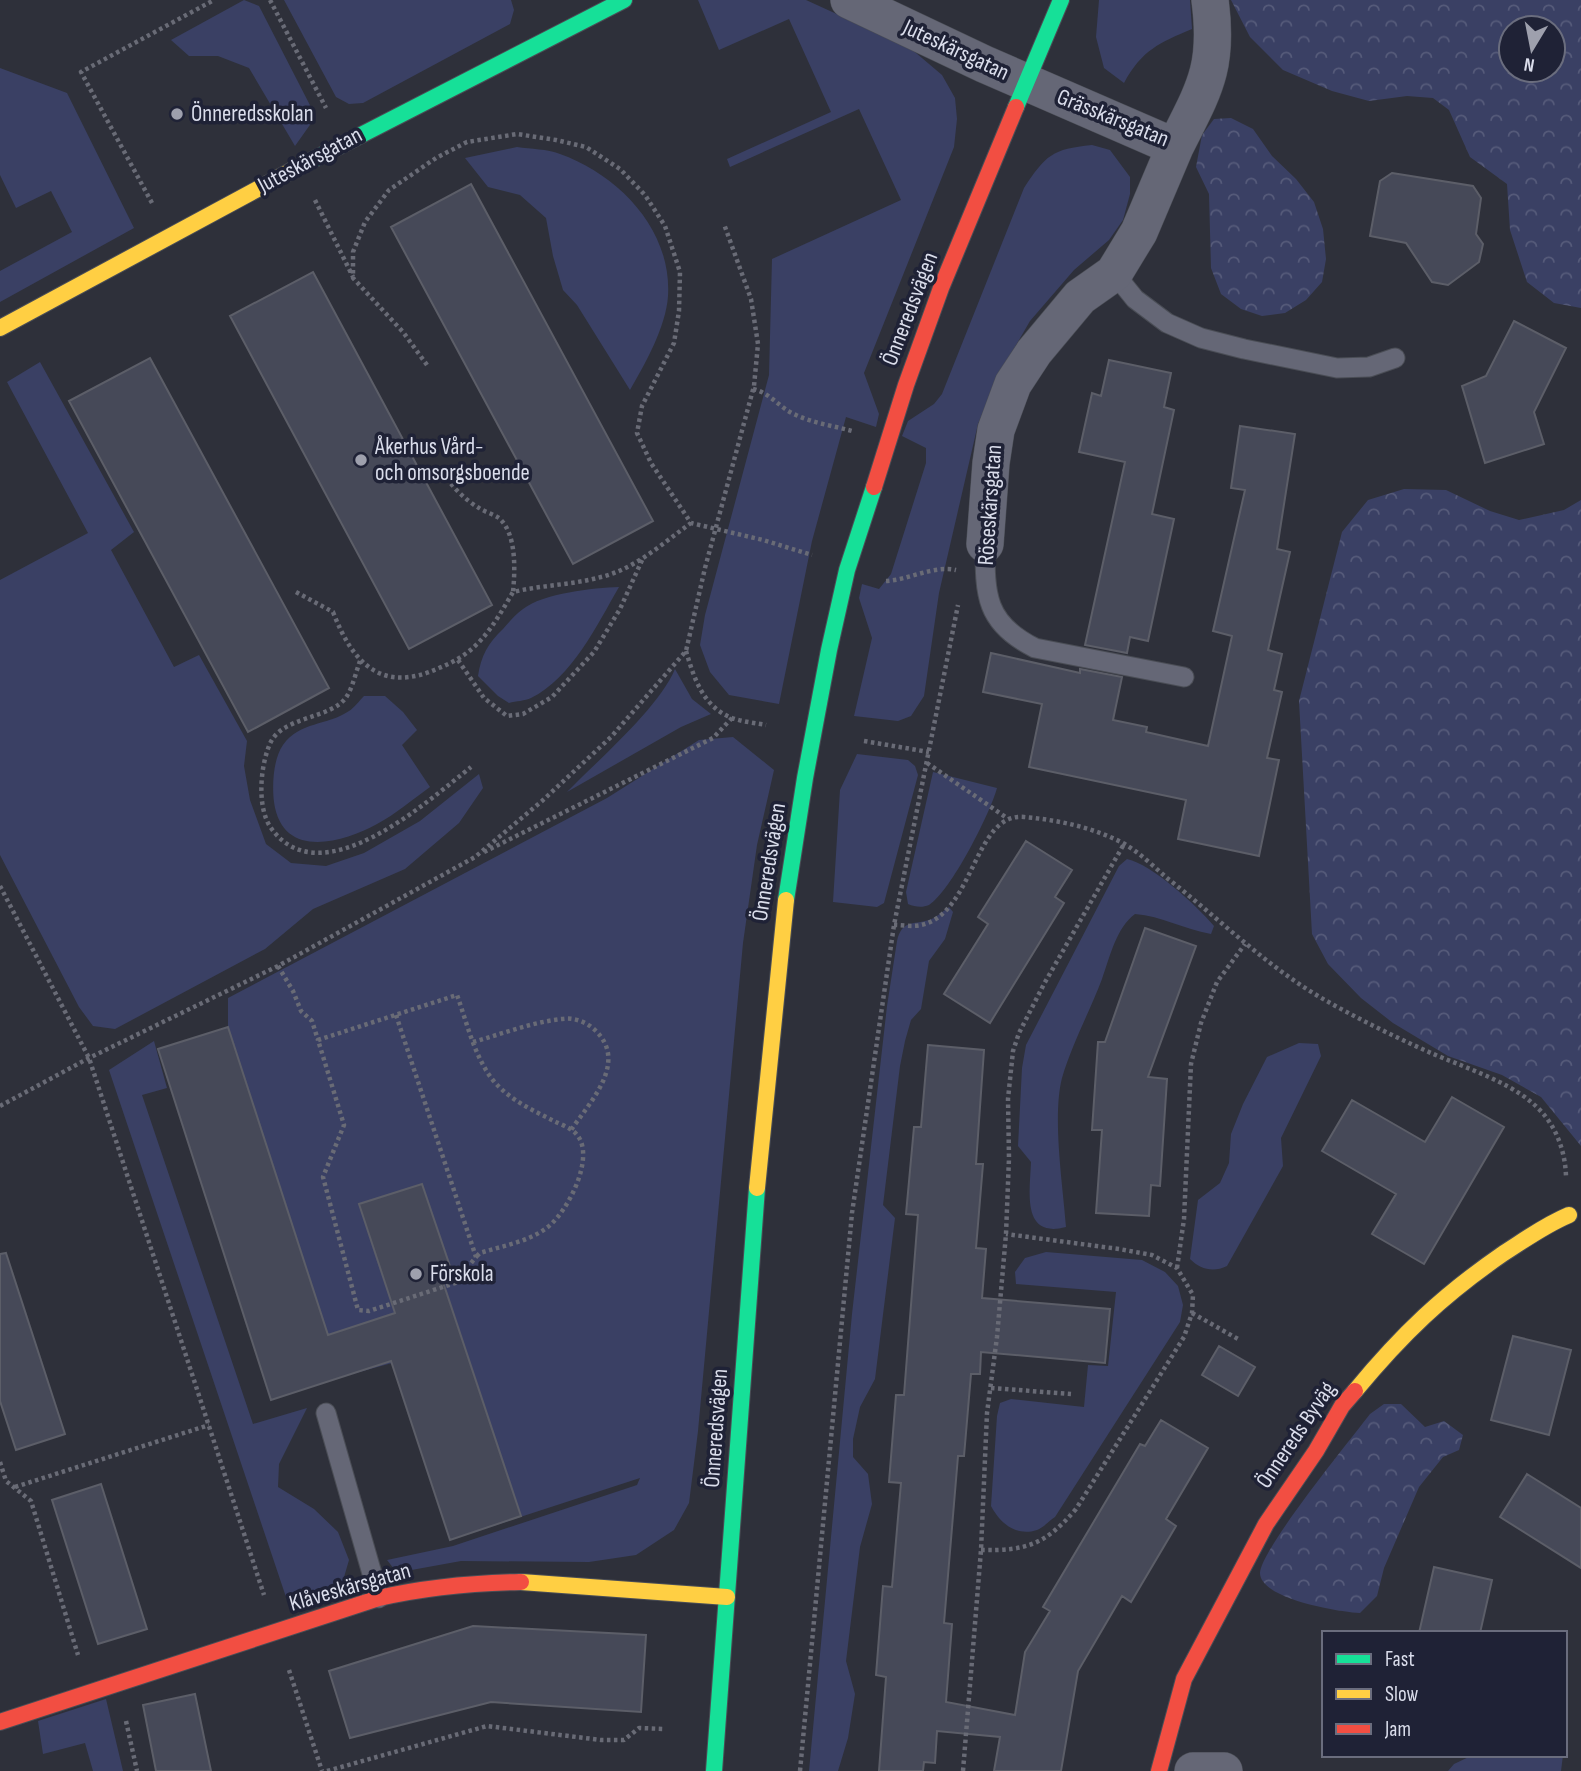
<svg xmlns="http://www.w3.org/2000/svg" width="1581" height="1771" viewBox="0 0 1581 1771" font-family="'Sofia Sans Condensed',sans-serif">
  <defs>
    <pattern id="forest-crowns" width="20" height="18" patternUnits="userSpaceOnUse" patternTransform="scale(1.75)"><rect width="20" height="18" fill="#3a4064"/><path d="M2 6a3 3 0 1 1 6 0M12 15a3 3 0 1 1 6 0" fill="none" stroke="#565b7a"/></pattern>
  </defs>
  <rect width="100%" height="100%" fill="#2e303a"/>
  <!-- green -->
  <path fill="#3a4064" d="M 244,0 L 259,6 L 314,113 L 312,122 L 295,146 L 249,68 L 218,56 L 189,56 L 171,40 Z
    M 284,0 L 511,0 L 514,10 L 510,24 L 363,103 L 349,104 L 336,97 Z
    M 698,0 L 806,0 L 909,47 L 942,75 L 955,98 L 957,119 L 954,147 L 864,373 L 879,414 L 876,427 L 846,417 L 812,541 L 779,704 L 729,695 L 710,672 L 700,645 L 705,615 L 769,375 L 772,259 L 901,200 L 859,109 L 730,167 L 727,159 L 831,112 L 789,19 L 719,50 Z
    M 1099,0 L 1190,0 L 1192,29 C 1159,43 1142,50 1124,83 L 1104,68 L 1096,37 Z
    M 0,68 L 67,93 L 134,228 L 0,302 L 0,271 L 72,232 L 51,191 L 16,208 L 0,175 Z
    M 1092,145 L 1110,150 L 1130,177 L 1130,194 L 1123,220 L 1109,240 L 1074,270 L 1030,321 L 1000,373 L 978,424 L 939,593 L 924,696 L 911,716 L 898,721 L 854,716 L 872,638 L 859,598 L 862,584 L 879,589 L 891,574 L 926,463 L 926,448 L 902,436 L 908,421 L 934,404 L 942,394 L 1024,188 C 1046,155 1052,149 1092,145 Z
    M 517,147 C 531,149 547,149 560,154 C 619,175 672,230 668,296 C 666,327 645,364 630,390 L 577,305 L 563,290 L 553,256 L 546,218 L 520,195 L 488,187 L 465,158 Z
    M 40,362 L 134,532 L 111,550 L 174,667 L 199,655 L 247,741 L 244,766 L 250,800 L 266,844 L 291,863 L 326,866 L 364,853 L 420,821 L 479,774 L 483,788 L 459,823 L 405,869 L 313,909 L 265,949 L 115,1029 L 93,1026 L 79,1007 L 0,855 L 0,580 L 88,533 L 7,382 Z
    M 619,587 C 597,625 572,678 531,698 C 525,701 516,701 509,703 L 498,696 L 478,676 C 481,656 488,643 503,629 C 509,622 515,615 523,609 C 544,593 593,588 619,587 Z
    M 675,669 L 692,699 L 711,714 L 681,727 L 567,792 C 598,760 658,709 675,669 Z
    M 364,696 L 385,696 L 403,712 L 417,730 L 402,745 L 430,787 C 413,799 396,814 377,824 C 342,843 282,860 274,802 C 272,786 273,759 283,745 C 300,721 327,726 349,711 C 354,708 359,701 364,696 Z
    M 733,737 L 774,770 L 757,845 L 743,943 L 698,1431 L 689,1503 L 674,1530 L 636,1555 L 589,1562 L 461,1561 L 406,1571 L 394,1569 L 387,1560 L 453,1546 L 637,1485 L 640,1478 L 450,1540 L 392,1363 L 341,1377 L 228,1027 L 228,998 L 607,798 L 699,740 Z
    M 857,754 L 908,760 L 915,766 L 918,775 L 884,903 L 877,907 L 833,902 L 840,790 Z
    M 933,772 L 997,788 C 990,814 951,891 929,905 C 922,908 915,907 908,904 L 906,892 Z
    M 1127,859 C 1153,865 1196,905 1214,926 L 1211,934 C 1183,929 1162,916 1135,914 C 1116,928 1110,957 1102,979 C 1089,1013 1072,1044 1062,1078 C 1052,1117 1063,1186 1066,1227 C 1021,1239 1030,1191 1031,1162 L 1018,1146 L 1022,1068 L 1026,1045 L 1119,866 Z
    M 949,907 L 953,912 L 945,939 L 929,961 L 921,1009 L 911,1020 L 905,1041 L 900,1066 L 883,1205 L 895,1218 L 875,1379 L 860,1407 L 853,1439 L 853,1457 L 868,1474 L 872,1504 L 860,1547 L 846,1661 L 855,1694 L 848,1738 L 838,1771 L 809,1771 L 852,1314 L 887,1006 L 897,941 C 902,920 912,925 929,920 C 936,918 943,911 949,907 Z
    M 154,1041 L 167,1088 L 142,1095 L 253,1424 L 307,1408 L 279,1464 L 278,1487 L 314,1509 L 338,1532 L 349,1560 L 342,1584 L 309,1598 L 287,1600 L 109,1070 Z
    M 1299,1043 L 1318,1044 L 1321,1056 L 1281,1138 L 1283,1166 L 1227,1266 C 1213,1273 1200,1269 1190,1259 L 1198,1200 L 1220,1183 L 1229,1163 L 1231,1134 L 1243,1104 L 1267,1057 Z
    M 1046,1252 L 1142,1260 L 1165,1272 L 1178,1286 L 1183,1305 L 1180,1322 L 1055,1517 C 1050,1520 1043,1528 1037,1530 C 1016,1537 1000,1523 991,1506 L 997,1416 L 1000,1403 L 1011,1399 L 1084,1407 L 1088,1365 L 1108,1366 L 1116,1292 L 1016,1284 L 1015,1272 L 1025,1258 Z
    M 106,1699 L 123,1771 L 93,1771 L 85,1743 L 43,1754 L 38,1721 Z
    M 1473,1755 L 1563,1755 L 1561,1771 L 1448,1771 L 1454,1764 Z"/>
  <!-- forest -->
  <path fill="url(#forest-crowns)" fill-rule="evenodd" d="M 1231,0 L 1581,0 L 1581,308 L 1554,303 L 1527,282 L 1510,230 L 1507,184 L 1470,157 L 1449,110 L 1433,98 L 1407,96 L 1369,101 L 1332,91 L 1283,70 L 1250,37 ZM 1553,28 L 1553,70 L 1511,70 L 1511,28 Z
    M 1231,118 L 1253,129 L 1272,156 L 1296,179 L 1314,202 L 1323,229 L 1326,259 L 1322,282 L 1306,300 L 1285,313 L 1262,316 L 1241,309 L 1221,294 L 1211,268 L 1209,194 L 1196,167 L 1202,135 L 1214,119 Z
    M 1404,489 L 1446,490 L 1490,511 L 1519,520 L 1564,510 L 1581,500 L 1581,1146 L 1541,1097 L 1502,1075 L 1448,1056 L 1393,1023 L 1361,998 L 1328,964 L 1312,934 L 1299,701 L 1342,532 L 1368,500 Z
    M 1384,1404 L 1401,1404 L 1425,1427 L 1444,1421 L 1463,1435 L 1459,1450 L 1443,1457 L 1419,1487 L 1384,1568 L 1377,1596 L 1360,1613 C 1340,1612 1260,1599 1260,1573 C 1261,1549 1351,1439 1370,1414 Z"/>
  <!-- building -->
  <path fill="#464958" stroke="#5c5e68" stroke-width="2" d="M 1392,173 L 1473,186 L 1481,198 L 1476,234 L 1483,244 L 1479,262 L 1448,285 L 1432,282 L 1406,243 L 1370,236 L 1380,181 Z
    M 471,184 L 653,521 L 573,564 L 391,227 Z
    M 313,272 L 492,605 L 409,649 L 230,316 Z
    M 1514,321 L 1566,348 L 1534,412 L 1544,444 L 1485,463 L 1462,386 L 1486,376 Z
    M 150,358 L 329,688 L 248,732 L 69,401 Z
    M 1109,360 L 1171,373 L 1164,407 L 1174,410 L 1152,514 L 1174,519 L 1148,641 L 1130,637 L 1127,653 L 1085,645 L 1125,462 L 1079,452 L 1092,393 L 1101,396 Z
    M 1240,426 L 1295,434 L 1277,549 L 1290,552 L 1268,650 L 1282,654 L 1274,690 L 1282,692 L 1267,758 L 1279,760 L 1259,856 L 1178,839 L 1186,800 L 1029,767 L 1042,704 L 983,692 L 991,653 L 1080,673 L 1080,669 L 1122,677 L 1113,720 L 1147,727 L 1146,732 L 1208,746 L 1232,636 L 1213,631 L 1245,490 L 1231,488 Z
    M 1026,841 L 1072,870 L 1055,897 L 1064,903 L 990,1023 L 944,994 L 988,924 L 978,917 Z
    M 1145,928 L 1196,946 L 1148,1077 L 1167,1079 L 1160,1186 L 1151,1185 L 1149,1216 L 1096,1213 L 1102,1130 L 1092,1130 L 1098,1042 L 1105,1042 Z
    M 228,1027 L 328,1335 L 395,1313 L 359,1204 L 422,1184 L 453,1275 L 442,1279 L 521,1516 L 450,1540 L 391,1361 L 271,1400 L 158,1049 Z
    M 928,1045 L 984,1050 L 976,1164 L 983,1164 L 976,1248 L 986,1249 L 982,1298 L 1110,1309 L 1105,1363 L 981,1352 L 980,1374 L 971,1374 L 964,1456 L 958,1456 L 944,1623 L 952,1624 L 946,1702 L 1015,1715 L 1025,1652 L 1050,1611 L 1043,1607 L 1140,1444 L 1145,1446 L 1161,1420 L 1208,1448 L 1166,1519 L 1176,1526 L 1131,1602 L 1122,1596 L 1078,1671 L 1061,1771 L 994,1771 L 1000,1737 L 937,1731 L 935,1763 L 924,1762 L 923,1771 L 879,1771 L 886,1677 L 876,1675 L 883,1586 L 892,1587 L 901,1483 L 889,1482 L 896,1395 L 904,1395 L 918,1215 L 906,1214 L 914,1127 L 921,1127 Z
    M 1452,1097 L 1504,1127 L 1424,1264 L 1372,1234 L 1396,1194 L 1322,1151 L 1352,1100 L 1425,1142 Z
    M 6,1253 L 65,1434 L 16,1450 L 0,1401 L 0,1254 Z
    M 1513,1336 L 1571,1350 L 1549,1435 L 1491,1420 Z
    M 1219,1346 L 1255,1367 L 1238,1396 L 1202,1375 Z
    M 1527,1474 L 1581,1508 L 1581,1568 L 1500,1517 Z
    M 101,1484 L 147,1629 L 98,1644 L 52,1500 Z
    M 1434,1567 L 1492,1580 L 1480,1633 L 1419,1633 Z
    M 473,1626 L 646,1635 L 641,1712 L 491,1702 L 350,1738 L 329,1671 Z
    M 195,1694 L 211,1771 L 156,1771 L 143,1705 Z"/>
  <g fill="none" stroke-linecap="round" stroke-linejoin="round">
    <defs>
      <path id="lane" d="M 1114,273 L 1135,299 L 1167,323 L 1201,338 L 1244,349 L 1337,368 L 1369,367 L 1395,358
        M 985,544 C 985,595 985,623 1035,648 L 1184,677
        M 326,1413 L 379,1598"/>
      <path id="street" d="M 849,0 L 984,64 L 1175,147 C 1204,89 1219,68 1210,0
        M 985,544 L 991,463 L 996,430 L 1013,384 L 1034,352 L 1080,297 L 1114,273 L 1139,232 L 1175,147
        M 1193,1771 L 1224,1771"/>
      <path id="fast" d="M 1016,107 L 1061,0
        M 291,171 L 624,0
        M 786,900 L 805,778 L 829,650 L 847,570 L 874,487
        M 714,1771 L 757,1188"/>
      <path id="slow" d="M 0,328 L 291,171
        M 757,1188 L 786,900
        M 1355,1391 C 1402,1334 1443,1295 1504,1253 C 1526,1239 1545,1225 1569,1215
        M 521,1582 L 727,1597"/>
      <path id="jam" d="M 874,487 L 906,385 L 941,288 L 1016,107
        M 0,1722 L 379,1598 C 427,1587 473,1583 521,1582
        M 1159,1771 L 1184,1679 L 1266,1524 L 1316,1451 L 1342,1406 L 1355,1391"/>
    </defs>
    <!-- lane casing -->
    <use href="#lane" stroke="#4a4d55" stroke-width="21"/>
    <!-- street casing -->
    <use href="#street" stroke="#4a4d55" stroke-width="38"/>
    <!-- fast casing -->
    <use href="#fast" stroke="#4a4d55" stroke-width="18"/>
    <!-- slow casing -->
    <use href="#slow" stroke="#4a4d55" stroke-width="18"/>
    <!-- jam casing -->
    <use href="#jam" stroke="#4a4d55" stroke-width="18"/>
    <!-- path -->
    <path stroke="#696b76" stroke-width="4.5" stroke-dasharray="3.5 3.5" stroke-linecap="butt" d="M 270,0 L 326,108
      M 315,200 L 353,277
      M 152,203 L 81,72 L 214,0
      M 427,365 L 403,332 L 353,278 L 353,252 L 365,222 L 389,190 L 436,158 L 467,142 L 517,134 L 556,140 L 586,147 L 620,169 L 645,195 L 665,226 L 680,272 L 679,311 L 674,343 L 642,406 L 637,433 L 651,463 L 691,523 L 763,540 L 812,555
      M 753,389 C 771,393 779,408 796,415 C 813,423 834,426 852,431
      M 447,478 C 454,489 467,501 479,508 C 485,512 493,514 499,518 C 517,534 515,571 513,592
      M 886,581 C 908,580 934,565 956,570
      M 296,592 L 333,612 C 353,664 382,694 439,668 C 454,662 468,654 480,641 C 493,627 503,609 513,592 C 542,585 572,585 601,577 C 635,569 663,543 691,523
      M 686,651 C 694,678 703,707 732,718 C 743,722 756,723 766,725
      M 458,660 L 484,698 L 507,716 L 523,714 L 552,697 L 594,652 L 620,609 L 643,558
      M 360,661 C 356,672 353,686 347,696 C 332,720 280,715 269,746 C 260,769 257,808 271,828 C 321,898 428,801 471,767
      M 864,741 L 929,752
      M 927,763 L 1007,818
      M 484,852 L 713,738 L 732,718
      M 0,886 L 89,1058 L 264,1595
      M 894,925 C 902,925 913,927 921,925 C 974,914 974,812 1024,817 C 1058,820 1091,827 1121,842 C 1138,851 1153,866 1167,878 C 1217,917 1263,963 1318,996 C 1354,1017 1393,1036 1431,1053 C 1461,1066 1507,1081 1531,1102 C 1554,1120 1565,1148 1566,1176
      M 278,966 L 293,991 L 301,1011 L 312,1021 L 318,1040
      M 396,1015 L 476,1257 L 455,1283 L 369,1311 L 358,1310 L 323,1177 L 344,1125 L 318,1040 L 457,995 C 467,1023 474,1055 492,1079 C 508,1099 532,1110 554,1121 C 560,1124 568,1127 573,1131 C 600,1151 567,1215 545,1229 C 527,1242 502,1246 480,1253 L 476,1257
      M 473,1042 C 502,1034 532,1022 562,1019 C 574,1017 587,1022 596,1031 C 628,1063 590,1102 571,1130
      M 0,1106 L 89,1058 L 278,966 L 475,857 L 542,801 L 611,737 L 686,651 L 705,568 L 754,386 L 758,344 L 751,299 L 724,224
      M 1177,1268 L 1184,1219 L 1191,1064 L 1201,1023 L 1217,982 L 1245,944
      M 1192,1313 L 1238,1339
      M 991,1388 L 1071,1394
      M 0,1462 L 6,1481 L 31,1501 L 78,1655
      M 15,1487 L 209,1425
      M 981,1550 C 1027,1551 1046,1544 1076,1509 L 1184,1337 L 1192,1313 L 1193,1295 L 1177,1268 L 1152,1255 L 1119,1249 L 1006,1234
      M 289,1670 L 322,1771
      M 126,1721 L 137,1771
      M 327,1771 L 487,1726 L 601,1740 L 624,1740 L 639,1728 L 665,1729
      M 800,1771 L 852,1213 L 894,925 L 958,605
      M 963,1771 L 981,1550 L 987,1413 L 997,1337 L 1006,1234 L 1009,1158 L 1008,1099 L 1013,1051 L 1019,1033 L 1044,984 L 1124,844"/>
    <!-- lane -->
    <use href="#lane" stroke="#656776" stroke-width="19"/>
    <!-- street -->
    <use href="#street" stroke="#656776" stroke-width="37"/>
    <!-- fast -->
    <use href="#fast" stroke="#16e098" stroke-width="16"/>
    <!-- slow -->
    <use href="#slow" stroke="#ffcf43" stroke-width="16"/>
    <!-- jam -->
    <use href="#jam" stroke="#f24e42" stroke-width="16"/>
  </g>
  <!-- markers -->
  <g fill="#9ea0ad" stroke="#1f2236" stroke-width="2.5">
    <circle cx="177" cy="114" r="7"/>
    <circle cx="361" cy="460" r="7"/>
    <circle cx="416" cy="1274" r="7"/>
  </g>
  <g text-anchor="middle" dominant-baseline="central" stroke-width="7" stroke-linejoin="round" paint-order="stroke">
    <!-- street labels -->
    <g font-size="23" fill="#daddeb" stroke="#1f2236">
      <text transform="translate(956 50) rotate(25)">Juteskärsgatan</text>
      <text transform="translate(1113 118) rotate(22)">Grässkärsgatan</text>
      <text transform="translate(310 160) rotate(-28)">Juteskärsgatan</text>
      <text transform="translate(910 309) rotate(-69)">Önneredsvägen</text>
      <text transform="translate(990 505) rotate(-86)">Röseskärsgatan</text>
      <text transform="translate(769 862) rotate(-81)">Önneredsvägen</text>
      <text transform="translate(716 1428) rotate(-86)">Önneredsvägen</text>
      <text transform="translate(1296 1435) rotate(-56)">Önnereds Byväg</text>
      <text transform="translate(350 1587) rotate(-16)">Klåveskärsgatan</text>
    </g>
    <!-- poi labels -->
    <g font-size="23" fill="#daddeb" stroke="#1f2236" text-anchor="start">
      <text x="191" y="114">Önneredsskolan</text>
      <text x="375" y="447">Åkerhus Vård-<tspan x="375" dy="26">och omsorgsboende</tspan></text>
      <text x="430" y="1274">Förskola</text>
    </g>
  </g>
  <!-- legend -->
  <rect x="1322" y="1631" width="245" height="126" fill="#1f2236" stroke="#6a6d7e" stroke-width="2"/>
  <rect x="1336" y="1654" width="35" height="10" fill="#16e098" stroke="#6a6d7e" stroke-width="2"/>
  <text x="1385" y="1666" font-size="21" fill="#daddeb">Fast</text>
  <rect x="1336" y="1689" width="35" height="10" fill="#ffcf43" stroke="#6a6d7e" stroke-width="2"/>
  <text x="1385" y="1701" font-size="21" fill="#daddeb">Slow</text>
  <rect x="1336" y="1724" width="35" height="10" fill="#f24e42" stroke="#6a6d7e" stroke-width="2"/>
  <text x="1385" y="1736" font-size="21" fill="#daddeb">Jam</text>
  <!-- north arrow -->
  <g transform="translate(1532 49) rotate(190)"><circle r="33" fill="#1f2236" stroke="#6a6d7e" stroke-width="2"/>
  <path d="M0-5L12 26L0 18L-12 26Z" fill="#9ea0ad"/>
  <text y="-10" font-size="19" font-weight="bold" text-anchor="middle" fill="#daddeb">N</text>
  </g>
</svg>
